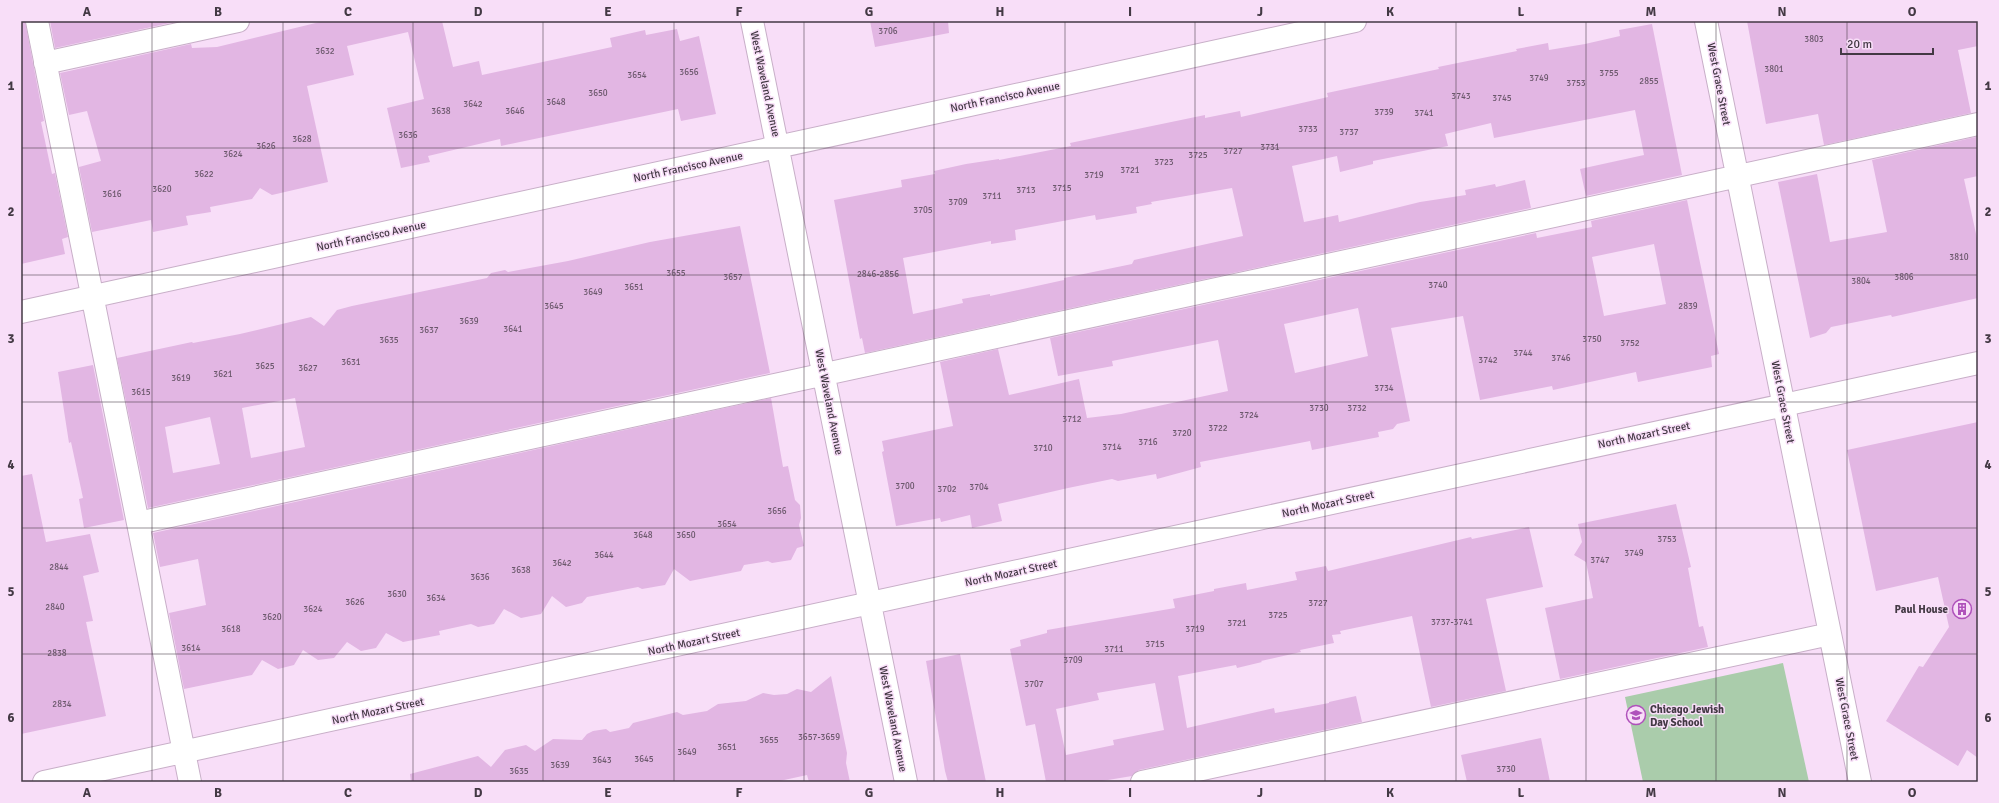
<svg xmlns="http://www.w3.org/2000/svg" width="1999" height="803" viewBox="0 0 1999 803" font-family="Signika,sans-serif">
  <rect width="100%" height="100%" fill="#f8def8"/>
  <!-- green -->
  <path fill="#aaccab" d="M 1783,663 L 1809,782 L 1643,782 L 1625,697 Z"/>
  <!-- building -->
  <path fill="#e2b6e3" fill-rule="evenodd" d="M 21,21 L 25,21 L 44,121 L 41,122 L 52,174 L 55,173 L 68,237 L 62,239 L 65,254 L 21,264 Z
    M 50,21 L 179,21 L 55,48 Z
    M 324,21 L 442,21 L 453,67 L 479,61 L 482,75 L 612,47 L 610,38 L 645,30 L 646,35 L 677,29 L 680,41 L 699,36 L 716,114 L 681,121 L 678,109 L 501,146 L 500,139 L 428,156 L 430,162 L 401,168 L 387,108 L 424,99 L 408,32 L 347,46 L 354,75 L 307,86 L 328,182 L 272,195 L 260,188 L 252,199 L 210,207 L 211,212 L 186,216 L 188,225 L 153,232 L 151,220 L 92,232 L 79,167 L 101,161 L 87,111 L 69,115 L 60,73 L 191,44 L 192,48 L 217,47 Z
    M 870,21 L 948,21 L 949,33 L 875,47 Z
    M 1747,21 L 1978,21 L 1978,46 L 1958,50 L 1971,113 L 1824,145 L 1818,114 L 1766,124 Z
    M 1652,24 L 1682,175 L 1586,196 L 1580,169 L 1644,155 L 1635,110 L 1494,138 L 1491,123 L 1445,134 L 1448,146 L 1373,161 L 1373,164 L 1340,172 L 1337,156 L 1292,166 L 1304,222 L 1338,215 L 1339,222 L 1420,202 L 1466,195 L 1465,190 L 1495,184 L 1496,187 L 1525,180 L 1531,208 L 865,353 L 862,338 L 860,339 L 834,200 L 902,187 L 901,180 L 935,174 L 934,171 L 966,164 L 999,159 L 999,160 L 1071,146 L 1070,143 L 1205,115 L 1205,118 L 1240,111 L 1241,117 L 1328,97 L 1327,93 L 1439,69 L 1438,67 L 1517,51 L 1516,49 L 1548,43 L 1549,50 L 1585,44 L 1620,36 L 1619,30 ZM 1232,188 L 1243,236 L 1134,260 L 1132,264 L 1064,278 L 1064,280 L 990,296 L 990,294 L 962,299 L 963,303 L 913,314 L 903,258 L 991,241 L 991,244 L 1016,240 L 1015,230 L 1095,215 L 1096,220 L 1137,213 L 1136,207 L 1152,204 L 1151,202 Z
    M 1976,137 L 1978,176 L 1964,179 L 1978,243 L 1978,298 L 1892,317 L 1891,315 L 1831,327 L 1826,333 L 1810,338 L 1778,182 L 1817,174 L 1830,242 L 1887,232 L 1872,160 Z
    M 1687,200 L 1719,354 L 1711,356 L 1712,367 L 1638,382 L 1636,372 L 1553,390 L 1552,386 L 1480,400 L 1463,316 L 1391,328 L 1410,421 L 1397,424 L 1393,429 L 1378,432 L 1379,437 L 1312,450 L 1310,441 L 1200,462 L 1201,467 L 1157,479 L 1156,474 L 1118,481 L 1112,479 L 1068,488 L 998,504 L 1002,521 L 972,528 L 970,515 L 941,522 L 940,518 L 896,526 L 882,452 L 884,451 L 882,441 L 953,426 L 940,362 L 998,349 L 1009,395 L 1079,379 L 1087,418 L 1121,414 L 1228,391 L 1218,340 L 1112,361 L 1113,366 L 1058,376 L 1050,338 L 1536,233 L 1537,238 L 1592,227 L 1591,221 ZM 1654,244 L 1666,304 L 1604,316 L 1592,257 ZM 1358,308 L 1368,356 L 1295,373 L 1284,324 Z
    M 740,226 L 770,373 L 148,508 L 117,358 L 192,342 L 193,343 L 240,334 L 311,317 L 324,326 L 337,310 L 352,306 L 487,278 L 491,273 L 505,270 L 508,272 L 568,261 L 650,242 ZM 295,398 L 305,447 L 251,458 L 242,408 ZM 210,417 L 220,464 L 173,473 L 165,427 Z
    M 93,365 L 124,520 L 84,528 L 79,499 L 83,498 L 71,442 L 69,443 L 58,372 Z
    M 771,398 L 783,467 L 788,466 L 795,500 L 800,505 L 801,518 L 799,525 L 804,546 L 797,548 L 791,560 L 772,563 L 768,561 L 744,565 L 741,571 L 690,581 L 674,569 L 665,585 L 642,589 L 638,587 L 587,597 L 582,603 L 566,607 L 552,596 L 541,614 L 521,618 L 504,609 L 494,624 L 478,627 L 471,624 L 439,631 L 440,635 L 403,642 L 386,633 L 376,648 L 361,651 L 347,642 L 334,658 L 318,660 L 303,650 L 294,665 L 278,669 L 262,660 L 252,675 L 184,689 L 169,613 L 206,605 L 198,559 L 160,567 L 153,533 Z
    M 1978,422 L 1978,758 L 1967,750 L 1958,766 L 1886,721 L 1919,666 L 1923,667 L 1949,627 L 1938,577 L 1876,591 L 1847,450 Z
    M 32,474 L 46,542 L 90,534 L 99,572 L 83,576 L 93,621 L 86,622 L 106,716 L 21,734 L 21,476 Z
    M 1676,504 L 1691,567 L 1688,568 L 1699,627 L 1703,626 L 1708,647 L 1560,679 L 1545,608 L 1593,598 L 1586,562 L 1574,555 L 1582,542 L 1578,524 Z
    M 1529,527 L 1543,587 L 1486,599 L 1506,691 L 1431,707 L 1412,616 L 1340,631 L 1341,634 L 1332,635 L 1334,643 L 1300,650 L 1301,652 L 1261,661 L 1262,662 L 1237,668 L 1236,665 L 1178,676 L 1187,728 L 1274,708 L 1275,713 L 1329,703 L 1329,702 L 1356,696 L 1362,722 L 1139,770 L 1132,776 L 1096,782 L 1046,782 L 1035,724 L 1026,726 L 1010,649 L 1021,646 L 1020,640 L 1047,633 L 1047,630 L 1175,608 L 1173,599 L 1214,591 L 1214,589 L 1246,583 L 1247,590 L 1297,580 L 1295,572 L 1326,566 L 1328,571 L 1471,537 L 1472,539 ZM 1155,683 L 1164,730 L 1113,740 L 1114,745 L 1066,755 L 1056,709 L 1099,700 L 1097,693 Z
    M 960,654 L 965,679 L 986,782 L 948,782 L 945,771 L 926,661 Z
    M 831,676 L 847,753 L 846,763 L 850,782 L 809,782 L 807,775 L 775,782 L 411,782 L 410,774 L 478,756 L 491,767 L 505,750 L 526,745 L 535,751 L 553,739 L 582,740 L 587,734 L 593,731 L 606,729 L 610,732 L 629,728 L 633,723 L 677,712 L 683,715 L 707,711 L 718,704 L 746,701 L 763,693 L 774,695 L 787,694 L 797,689 L 811,692 Z
    M 1541,738 L 1550,782 L 1467,782 L 1461,755 Z"/>
  <g fill="none" stroke-linecap="round" stroke-linejoin="round">
    <defs>
      <path id="minor" d="M 37,21 L 190,782
        M 752,21 L 906,782
        M 1706,21 L 1860,782
        M 45,63 L 238,21
        M 21,312 L 1355,21
        M 138,523 L 1978,124
        M 44,782 L 1978,363
        M 1142,782 L 1830,634"/>
    </defs>
    <!-- minor casing -->
    <use href="#minor" stroke="#c8afc8" stroke-width="24"/>
    <!-- minor -->
    <use href="#minor" stroke="#fff" stroke-width="22"/>
  </g>
  <!-- grid -->
  <path fill="none" stroke="#433944" stroke-width="1" stroke-opacity="0.55" d="M 152,21 L 152,782M 283,21 L 283,782M 413,21 L 413,782M 543,21 L 543,782M 674,21 L 674,782M 804,21 L 804,782M 934,21 L 934,782M 1065,21 L 1065,782M 1195,21 L 1195,782M 1325,21 L 1325,782M 1456,21 L 1456,782M 1586,21 L 1586,782M 1716,21 L 1716,782M 1847,21 L 1847,782M 21,148 L 1978,148M 21,275 L 1978,275M 21,402 L 1978,402M 21,528 L 1978,528M 21,654 L 1978,654"/>
  <!-- icons -->
  <defs>
    <symbol id="building-ring" viewBox="-11 -11 22 22"><circle r="9.5" fill="#f8def8" stroke="#af51bb" stroke-width="1.5"/><path d="M-4-6H4V6H1V3H-1V6H-4ZM-2.5-4.3h1.7v1.8h-1.7ZM.8-4.3h1.7v1.8H.8ZM-2.5-1h1.7V.8h-1.7ZM.8-1h1.7V.8H.8Z" fill="#af51bb"/></symbol>
    <symbol id="school-ring" viewBox="-11 -11 22 22"><circle r="9.5" fill="#f8def8" stroke="#af51bb" stroke-width="1.5"/><path d="M0-5L7-2L0 1L-7-2ZM-4 1L0 2.5L4 1V4Q0 6-4 4Z" fill="#af51bb"/></symbol>
  </defs>
  <g fill-rule="evenodd">
    <use href="#building-ring" x="1951" y="598" width="22" height="22"/>
    <use href="#school-ring" x="1625" y="704" width="22" height="22"/>
  </g>
  <g text-anchor="middle" dominant-baseline="central" stroke-width="3" stroke-linejoin="round" paint-order="stroke">
    <!-- number labels -->
    <g font-size="9" fill="#6b586c">
      <text x="888" y="31">3706</text>
      <text x="1814" y="39">3803</text>
      <text x="325" y="51">3632</text>
      <text x="1774" y="69">3801</text>
      <text x="689" y="72">3656</text>
      <text x="1609" y="73">3755</text>
      <text x="637" y="75">3654</text>
      <text x="1539" y="78">3749</text>
      <text x="1649" y="81">2855</text>
      <text x="1576" y="83">3753</text>
      <text x="598" y="93">3650</text>
      <text x="1461" y="96">3743</text>
      <text x="1502" y="98">3745</text>
      <text x="556" y="102">3648</text>
      <text x="473" y="104">3642</text>
      <text x="441" y="111">3638</text>
      <text x="515" y="111">3646</text>
      <text x="1384" y="112">3739</text>
      <text x="1424" y="113">3741</text>
      <text x="1308" y="129">3733</text>
      <text x="1349" y="132">3737</text>
      <text x="408" y="135">3636</text>
      <text x="302" y="139">3628</text>
      <text x="266" y="146">3626</text>
      <text x="1270" y="147">3731</text>
      <text x="1233" y="151">3727</text>
      <text x="233" y="154">3624</text>
      <text x="1198" y="155">3725</text>
      <text x="1164" y="162">3723</text>
      <text x="1130" y="170">3721</text>
      <text x="204" y="174">3622</text>
      <text x="1094" y="175">3719</text>
      <text x="1062" y="188">3715</text>
      <text x="162" y="189">3620</text>
      <text x="1026" y="190">3713</text>
      <text x="112" y="194">3616</text>
      <text x="992" y="196">3711</text>
      <text x="958" y="202">3709</text>
      <text x="923" y="210">3705</text>
      <text x="1959" y="257">3810</text>
      <text x="676" y="273">3655</text>
      <text x="878" y="274">2846-2856</text>
      <text x="733" y="277">3657</text>
      <text x="1904" y="277">3806</text>
      <text x="1861" y="281">3804</text>
      <text x="1438" y="285">3740</text>
      <text x="634" y="287">3651</text>
      <text x="593" y="292">3649</text>
      <text x="554" y="306">3645</text>
      <text x="1688" y="306">2839</text>
      <text x="469" y="321">3639</text>
      <text x="513" y="329">3641</text>
      <text x="429" y="330">3637</text>
      <text x="1592" y="339">3750</text>
      <text x="389" y="340">3635</text>
      <text x="1630" y="343">3752</text>
      <text x="1523" y="353">3744</text>
      <text x="1561" y="358">3746</text>
      <text x="1488" y="360">3742</text>
      <text x="351" y="362">3631</text>
      <text x="265" y="366">3625</text>
      <text x="308" y="368">3627</text>
      <text x="223" y="374">3621</text>
      <text x="181" y="378">3619</text>
      <text x="1384" y="388">3734</text>
      <text x="141" y="392">3615</text>
      <text x="1319" y="408">3730</text>
      <text x="1357" y="408">3732</text>
      <text x="1249" y="415">3724</text>
      <text x="1072" y="419">3712</text>
      <text x="1218" y="428">3722</text>
      <text x="1182" y="433">3720</text>
      <text x="1148" y="442">3716</text>
      <text x="1112" y="447">3714</text>
      <text x="1043" y="448">3710</text>
      <text x="905" y="486">3700</text>
      <text x="979" y="487">3704</text>
      <text x="947" y="489">3702</text>
      <text x="777" y="511">3656</text>
      <text x="727" y="524">3654</text>
      <text x="643" y="535">3648</text>
      <text x="686" y="535">3650</text>
      <text x="1667" y="539">3753</text>
      <text x="1634" y="553">3749</text>
      <text x="604" y="555">3644</text>
      <text x="1600" y="560">3747</text>
      <text x="562" y="563">3642</text>
      <text x="59" y="567">2844</text>
      <text x="521" y="570">3638</text>
      <text x="480" y="577">3636</text>
      <text x="397" y="594">3630</text>
      <text x="436" y="598">3634</text>
      <text x="355" y="602">3626</text>
      <text x="1318" y="603">3727</text>
      <text x="55" y="607">2840</text>
      <text x="313" y="609">3624</text>
      <text x="1278" y="615">3725</text>
      <text x="272" y="617">3620</text>
      <text x="1452" y="622">3737-3741</text>
      <text x="1237" y="623">3721</text>
      <text x="231" y="629">3618</text>
      <text x="1195" y="629">3719</text>
      <text x="1155" y="644">3715</text>
      <text x="191" y="648">3614</text>
      <text x="1114" y="649">3711</text>
      <text x="57" y="653">2838</text>
      <text x="1073" y="660">3709</text>
      <text x="1034" y="684">3707</text>
      <text x="62" y="704">2834</text>
      <text x="819" y="737">3657-3659</text>
      <text x="769" y="740">3655</text>
      <text x="727" y="747">3651</text>
      <text x="687" y="752">3649</text>
      <text x="644" y="759">3645</text>
      <text x="602" y="760">3643</text>
      <text x="560" y="765">3639</text>
      <text x="1506" y="769">3730</text>
      <text x="519" y="771">3635</text>
    </g>
    <!-- street labels -->
    <g font-size="11" fill="#433944" stroke="#f8def8">
      <text transform="translate(765 84) rotate(78)">West Waveland Avenue</text>
      <text transform="translate(1719 84) rotate(79)">West Grace Street</text>
      <text transform="translate(1005 97) rotate(-12)">North Francisco Avenue</text>
      <text transform="translate(688 167) rotate(-12)">North Francisco Avenue</text>
      <text transform="translate(371 236) rotate(-12)">North Francisco Avenue</text>
      <text transform="translate(829 402) rotate(79)">West Waveland Avenue</text>
      <text transform="translate(1783 402) rotate(79)">West Grace Street</text>
      <text transform="translate(1644 435) rotate(-12)">North Mozart Street</text>
      <text transform="translate(1328 504) rotate(-12)">North Mozart Street</text>
      <text transform="translate(1011 573) rotate(-12)">North Mozart Street</text>
      <text transform="translate(694 642) rotate(-12)">North Mozart Street</text>
      <text transform="translate(378 711) rotate(-12)">North Mozart Street</text>
      <text transform="translate(893 719) rotate(79)">West Waveland Avenue</text>
      <text transform="translate(1847 719) rotate(79)">West Grace Street</text>
    </g>
    <!-- poi labels -->
    <g font-size="11" font-weight="bold" fill="#433944" stroke="#f8def8" text-anchor="end">
      <text x="1948" y="609">Paul House</text>
      <text x="1650" y="709" text-anchor="start">Chicago Jewish<tspan x="1650" dy="13">Day School</tspan></text>
    </g>
  </g>
  <!-- border -->
  <rect width="1999" height="803" fill="none" stroke="#f8def8" stroke-width="44"/>
  <!-- scale -->
  <path d="M1841 48v6h92v-6" fill="none" stroke="#433944" stroke-width="2"/>
  <text x="1847" y="48" font-size="12" fill="#433944" stroke="#f8def8" stroke-width="3" paint-order="stroke">20 m</text>
  <rect x="22" y="22" width="1955" height="759" fill="none" stroke="#433944" stroke-width="1.5"/>
  <g font-size="13" text-anchor="middle" font-weight="bold" fill="#433944">
    <text x="87" y="16">A</text>
    <text x="218" y="16">B</text>
    <text x="348" y="16">C</text>
    <text x="478" y="16">D</text>
    <text x="608" y="16">E</text>
    <text x="739" y="16">F</text>
    <text x="869" y="16">G</text>
    <text x="1000" y="16">H</text>
    <text x="1130" y="16">I</text>
    <text x="1260" y="16">J</text>
    <text x="1390" y="16">K</text>
    <text x="1521" y="16">L</text>
    <text x="1651" y="16">M</text>
    <text x="1782" y="16">N</text>
    <text x="1912" y="16">O</text>
    <text x="11" y="90">1</text>
    <text x="1988" y="90">1</text>
    <text x="11" y="216">2</text>
    <text x="1988" y="216">2</text>
    <text x="11" y="343">3</text>
    <text x="1988" y="343">3</text>
    <text x="11" y="469">4</text>
    <text x="1988" y="469">4</text>
    <text x="11" y="596">5</text>
    <text x="1988" y="596">5</text>
    <text x="11" y="722">6</text>
    <text x="1988" y="722">6</text>
    <text x="87" y="797">A</text>
    <text x="218" y="797">B</text>
    <text x="348" y="797">C</text>
    <text x="478" y="797">D</text>
    <text x="608" y="797">E</text>
    <text x="739" y="797">F</text>
    <text x="869" y="797">G</text>
    <text x="1000" y="797">H</text>
    <text x="1130" y="797">I</text>
    <text x="1260" y="797">J</text>
    <text x="1390" y="797">K</text>
    <text x="1521" y="797">L</text>
    <text x="1651" y="797">M</text>
    <text x="1782" y="797">N</text>
    <text x="1912" y="797">O</text>
  </g>
</svg>
